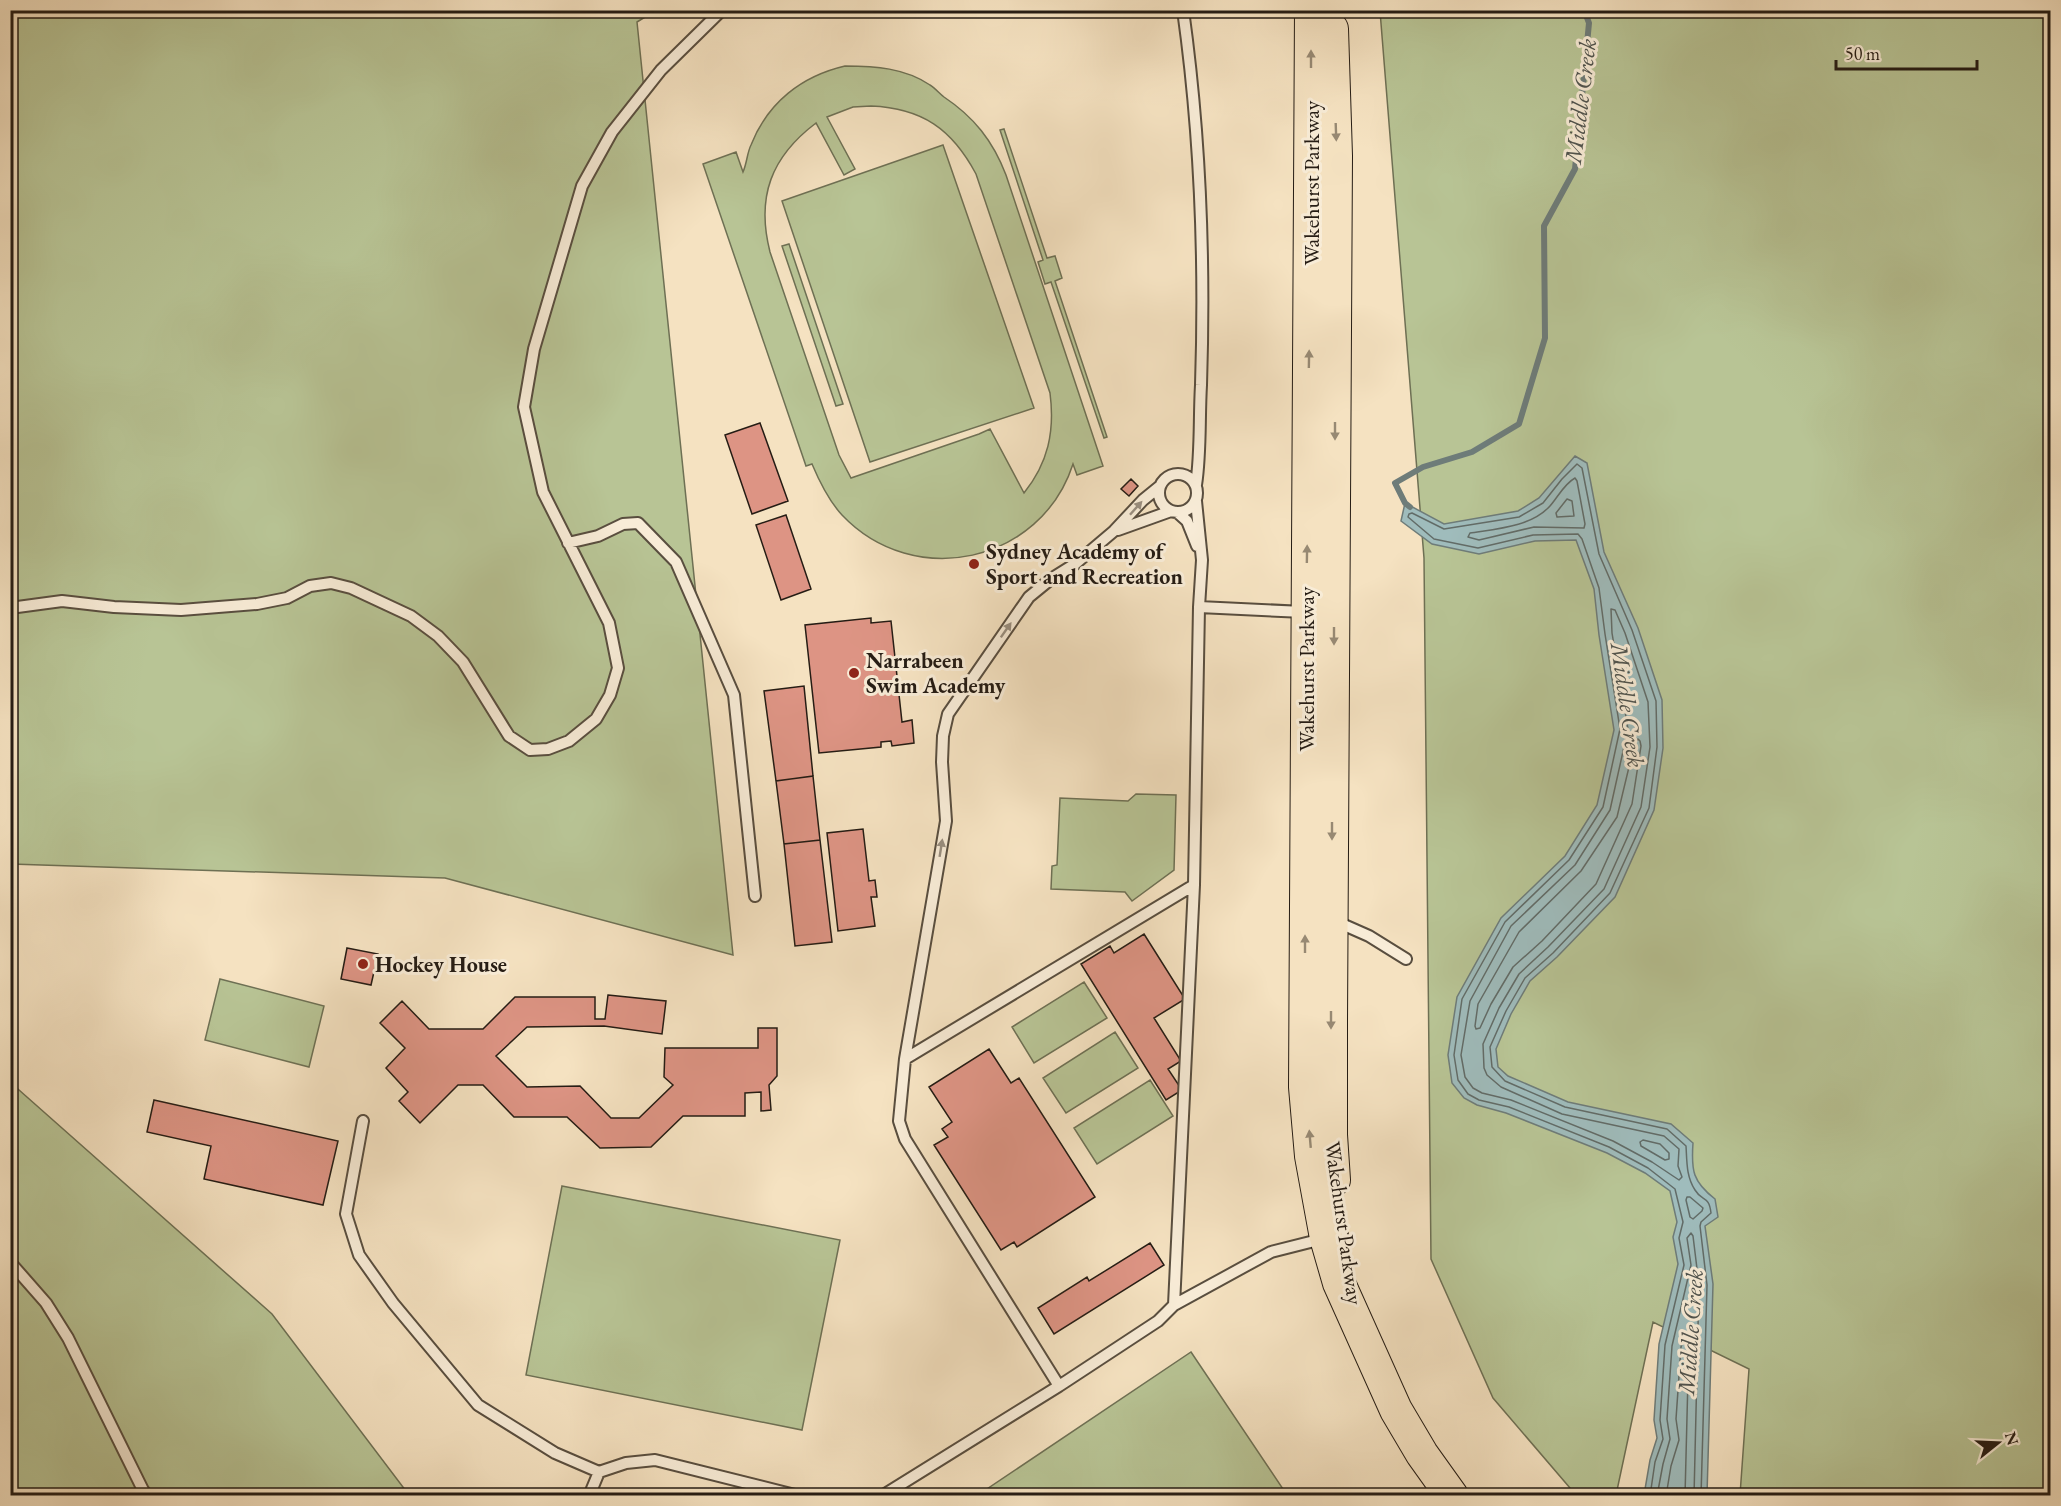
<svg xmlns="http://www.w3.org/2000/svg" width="2061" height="1506" viewBox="0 0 2061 1506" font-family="'EB Garamond',serif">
  <rect width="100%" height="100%" fill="#f5e2c1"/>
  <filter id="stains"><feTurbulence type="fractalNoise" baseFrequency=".00333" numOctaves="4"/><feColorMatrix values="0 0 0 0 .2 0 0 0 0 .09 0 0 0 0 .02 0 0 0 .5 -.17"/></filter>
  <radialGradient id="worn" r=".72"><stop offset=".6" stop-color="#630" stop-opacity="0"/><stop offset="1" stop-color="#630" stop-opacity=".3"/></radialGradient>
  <!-- green -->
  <path fill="#b8c495" stroke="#6e7054" stroke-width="1.5" fill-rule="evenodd" d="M 11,11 L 655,11 L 637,22 L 733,955 L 445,878 L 11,864 Z
    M 1380,11 L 2050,11 L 2050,1495 L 1740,1495 L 1749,1369 L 1653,1322 L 1616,1495 L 1576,1495 L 1493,1398 L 1431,1259 L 1424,558 Z
    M 845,66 C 875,66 905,68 930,85 C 935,88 939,93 944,97 C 974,117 993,141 1006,175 L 1103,466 L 1077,475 L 1073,464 C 1041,563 914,591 842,515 C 829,501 820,483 812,464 L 806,466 L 703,164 L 736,152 L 743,172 C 747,163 747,153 751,145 C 768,102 802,76 845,66 ZM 871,106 C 922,108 952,129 976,174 L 1050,393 C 1055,432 1048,463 1024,493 L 990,429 L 979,434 L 851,478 L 839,455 L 770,252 C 756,197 771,157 816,123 L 844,175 L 855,169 L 827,117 L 853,107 Z
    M 1004,129 L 1047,258 L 1055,256 L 1062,278 L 1055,281 L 1107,437 L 1104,438 L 1051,282 L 1045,284 L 1038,262 L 1043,260 L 1000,130 Z
    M 943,145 L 1034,408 L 870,462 L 782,201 Z
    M 789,244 L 843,404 L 836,406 L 782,246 Z
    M 1136,794 L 1176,795 L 1174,870 L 1132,901 L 1125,892 L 1051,889 L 1052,866 L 1057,865 L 1060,798 L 1128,801 Z
    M 220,979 L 324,1006 L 309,1067 L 205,1040 Z
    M 1084,982 L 1107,1018 L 1034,1063 L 1012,1027 Z
    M 1115,1032 L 1138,1068 L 1066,1113 L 1043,1078 Z
    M 1150,1080 L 1173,1116 L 1097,1164 L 1074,1128 Z
    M 10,1082 L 272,1314 L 409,1495 L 11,1495 Z
    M 562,1186 L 840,1240 L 802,1430 L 526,1375 Z
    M 1191,1352 L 1287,1495 L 978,1495 Z"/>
  <!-- water -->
  <path fill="#9fbcbc" stroke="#6e7c79" stroke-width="1.5" d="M 1575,456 L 1587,463 L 1604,552 L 1638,628 L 1662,700 L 1663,748 L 1654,810 L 1615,897 L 1557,957 L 1530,981 L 1511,1014 L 1496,1049 L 1498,1067 L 1508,1076 L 1568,1102 L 1671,1124 L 1693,1143 C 1691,1171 1693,1182 1715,1199 L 1718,1217 L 1705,1226 L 1713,1284 L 1707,1495 L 1644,1495 L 1650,1460 L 1657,1438 L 1654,1420 L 1659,1344 L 1678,1264 L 1673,1237 L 1677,1222 L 1670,1191 L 1645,1173 L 1607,1153 L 1506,1113 L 1477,1105 L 1464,1098 L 1452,1083 L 1448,1055 L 1457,997 L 1501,918 L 1565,856 L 1597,805 L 1614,730 L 1599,635 L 1594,589 L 1576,540 L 1535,541 L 1479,554 L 1432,544 L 1401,521 L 1405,503 L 1444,524 L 1518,511 L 1539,498 Z"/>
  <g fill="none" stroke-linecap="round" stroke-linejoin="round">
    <!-- shore -->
    <path stroke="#626c68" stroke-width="1.5" d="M 1575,478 L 1577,481 L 1585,524 L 1584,528 L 1534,527 L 1479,540 L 1468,537 L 1470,533 C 1496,529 1531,527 1550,506 C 1558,497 1564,484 1575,478 Z
      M 1567,499 L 1572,501 L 1574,516 L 1557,517 L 1556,513 Z
      M 1611,609 L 1615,610 L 1625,633 L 1648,702 L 1650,747 L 1641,807 L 1604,889 L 1548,947 L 1519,974 L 1499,1008 L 1483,1044 L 1484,1068 L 1487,1075 L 1501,1087 L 1562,1114 L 1664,1136 L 1679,1149 L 1678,1166 L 1682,1177 L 1679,1180 L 1652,1162 L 1613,1141 L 1511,1100 L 1482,1093 L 1473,1088 L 1465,1077 L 1461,1055 L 1470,1001 L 1511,926 L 1575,865 L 1610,810 L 1628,729 L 1612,633 Z
      M 1638,739 L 1640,741 L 1641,746 L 1632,804 L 1596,884 L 1542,941 L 1513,967 L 1491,1004 L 1480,1028 L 1476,1029 L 1475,1026 L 1478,1004 L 1519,932 L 1581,871 L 1617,817 L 1635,742 Z
      M 1643,1140 L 1660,1144 L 1669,1153 L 1669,1159 L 1665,1160 L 1641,1146 L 1640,1142 Z
      M 1687,1197 L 1690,1197 L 1703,1208 L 1702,1211 L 1693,1219 L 1690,1217 L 1686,1200 Z
      M 1650,1496 L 1655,1462 L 1663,1439 L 1660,1420 L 1665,1345 L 1684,1265 L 1679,1238 L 1683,1222 L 1675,1189 L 1648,1168 L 1609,1147 L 1509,1107 L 1479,1100 L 1468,1094 L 1458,1080 L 1454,1055 L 1462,999 L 1505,922 L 1569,860 L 1603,807 L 1620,729 L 1605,634 L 1599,588 L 1582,539 L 1578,534 L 1533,535 L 1478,548 L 1434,539 L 1408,517 L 1409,514 L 1412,513 L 1444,529 L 1519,517 L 1543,503 L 1562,479 L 1577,464 L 1582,468 L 1599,554 L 1632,630 L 1656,701 L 1657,747 L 1649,808 L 1610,893 L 1553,953 L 1525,978 L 1506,1011 L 1490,1047 L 1492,1067 L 1505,1081 L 1565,1107 L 1667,1129 L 1686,1146 C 1687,1161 1686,1176 1695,1190 C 1702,1202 1709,1195 1711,1213 L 1701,1222 L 1700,1226 L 1707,1285 L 1701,1496
      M 1657,1496 L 1663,1464 L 1670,1439 L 1667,1419 L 1672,1346 L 1691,1265 L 1687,1238 L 1691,1233 L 1693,1236 L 1699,1285 L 1694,1496
      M 1666,1496 L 1671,1466 L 1679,1440 L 1676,1419 L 1681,1347 L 1684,1337 L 1687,1335 L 1689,1338 L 1685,1496"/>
    <!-- stream -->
    <path stroke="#6e7c79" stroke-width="6" d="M 1410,507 L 1405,503 L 1395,483 L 1423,467 L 1472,452 L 1519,424 L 1545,338 L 1544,226 L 1575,169 L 1589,23 L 1584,10"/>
  </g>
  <!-- building -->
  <path fill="#dd9484" stroke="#251c14" stroke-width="1.5" d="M 760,423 L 788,501 L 752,514 L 725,435 Z
    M 1131,479 L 1138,486 L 1129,496 L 1121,489 Z
    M 786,515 L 811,589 L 781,600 L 756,525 Z
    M 871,618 L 871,623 L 891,621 L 902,722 L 912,720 L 914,743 L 892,746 L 891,741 L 881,742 L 881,747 L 819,753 L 805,625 Z
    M 804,686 L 813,776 L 776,781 L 764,691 Z
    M 813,776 L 820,840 L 784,844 L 776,781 Z
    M 863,829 L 869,881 L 875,880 L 877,897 L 871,897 L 875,926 L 838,931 L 827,833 Z
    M 820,840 L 832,942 L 795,946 L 784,844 Z
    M 1144,934 L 1185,999 L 1154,1018 L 1181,1061 L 1168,1069 L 1182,1090 L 1166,1100 L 1081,964 L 1110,946 L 1114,953 Z
    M 347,948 L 378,954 L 371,985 L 341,979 Z
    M 608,995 L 666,1001 L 662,1034 L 604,1026 L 527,1027 L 496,1056 L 527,1087 L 580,1086 L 611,1118 L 639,1118 L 673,1085 L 664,1077 L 665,1048 L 758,1048 L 758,1028 L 777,1028 L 777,1076 L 769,1085 L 771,1110 L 761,1111 L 761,1092 L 745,1093 L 745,1116 L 683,1116 L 651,1147 L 600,1148 L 567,1117 L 514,1117 L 483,1085 L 458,1085 L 420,1123 L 399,1101 L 408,1092 L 386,1068 L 405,1048 L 380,1023 L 402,1001 L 429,1029 L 483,1029 L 515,997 L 595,997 L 595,1019 L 605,1019 Z
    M 989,1049 L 1011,1083 L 1019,1078 L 1095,1197 L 1017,1247 L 1014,1242 L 1001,1250 L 934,1145 L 948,1137 L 942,1129 L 952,1122 L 929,1087 Z
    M 154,1100 L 338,1141 L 323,1205 L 204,1179 L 211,1146 L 147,1132 Z
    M 1150,1243 L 1164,1265 L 1054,1334 L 1038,1308 L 1087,1277 L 1089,1281 Z"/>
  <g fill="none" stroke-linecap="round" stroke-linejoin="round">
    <defs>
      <path id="service" d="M 1183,10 C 1200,131 1205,263 1201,385 C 1199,418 1201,453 1196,485
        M1159 493a19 19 0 1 1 38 0a19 19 0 1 1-38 0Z
        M 1177,512 L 1187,521 L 1197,546
        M 1118,530 L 1171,511
        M 568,543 L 598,536 L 623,524 L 638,523 L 676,562 L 734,695 L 755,896
        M 1199,607 L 1304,612
        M 10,608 L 62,601 L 114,607 L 181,610 L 257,604 L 287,598 L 310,586 L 331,583 L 351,588 L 411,616 L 438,636 L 463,662 L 509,736 L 530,750 L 548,749 L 569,741 L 596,719 L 610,695 L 618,668 L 609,623 L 543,492 L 524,407 L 534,349 L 582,186 L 612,132 L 661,70 L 722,10
        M 1335,921 L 1369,936 L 1406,959
        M 905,1059 L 1194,885
        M 363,1121 L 346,1214 L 359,1255 L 393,1303 L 478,1405 L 555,1453 L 599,1472 L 626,1463 L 655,1460 L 799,1496
        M 10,1262 L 46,1303 L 68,1338 L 143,1490 L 148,1496
        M 1174,1305 L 1194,885 L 1199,607 L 1202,560 L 1196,501
        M 1059,1386 L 905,1139 L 899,1121 L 905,1059 L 946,821 L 942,762 L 943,736 L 948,714 L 1029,597 L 1051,579 L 1075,564 L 1114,531 L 1143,500 L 1159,487
        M 589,1496 L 599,1472
        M 882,1496 L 1059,1386 L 1158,1321 L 1174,1305 L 1271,1252 L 1342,1234"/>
      <path id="primary" d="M 1311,10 L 1305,1087 L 1311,1156 L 1326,1238 L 1339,1283 L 1396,1410 L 1422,1454 L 1452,1496
        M 1332,29 L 1336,156 L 1331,1021 L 1331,1135 L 1334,1180"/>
    </defs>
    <!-- service casing -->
    <use href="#service" stroke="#594e3f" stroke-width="14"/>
    <!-- primary casing -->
    <use href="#primary" stroke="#251c14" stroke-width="34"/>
    <!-- service -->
    <use href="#service" stroke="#f8ecd7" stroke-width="10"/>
    <!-- primary -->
    <use href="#primary" stroke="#f5e2c1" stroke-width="32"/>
  </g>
  <!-- one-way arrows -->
  <defs><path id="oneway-solid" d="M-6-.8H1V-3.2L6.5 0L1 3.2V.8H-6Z" transform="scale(1.5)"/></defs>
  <g fill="#978973">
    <use href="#oneway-solid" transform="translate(1311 59) rotate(-90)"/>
    <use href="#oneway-solid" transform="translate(1336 132) rotate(88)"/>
    <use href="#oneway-solid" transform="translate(1309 359) rotate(-89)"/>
    <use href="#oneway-solid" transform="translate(1335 431) rotate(90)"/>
    <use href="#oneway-solid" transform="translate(1307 554) rotate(-89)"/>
    <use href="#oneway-solid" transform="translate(1334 636) rotate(90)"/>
    <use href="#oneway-solid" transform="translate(1332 831) rotate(90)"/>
    <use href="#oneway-solid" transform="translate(1305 944) rotate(-90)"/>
    <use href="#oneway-solid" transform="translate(1331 1020) rotate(90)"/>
    <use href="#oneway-solid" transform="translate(1310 1139) rotate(-95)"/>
  </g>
  <g fill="#998e7f">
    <use href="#oneway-solid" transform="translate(1136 508) rotate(-48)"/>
    <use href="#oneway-solid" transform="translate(1006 630) rotate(-55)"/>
    <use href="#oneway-solid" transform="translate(941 848) rotate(-81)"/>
  </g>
  <!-- markers -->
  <g fill="#8f2418" stroke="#f8ecd7" stroke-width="2">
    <circle cx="974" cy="564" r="6"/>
    <circle cx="854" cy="673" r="6"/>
    <circle cx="363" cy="964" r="6"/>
  </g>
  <g text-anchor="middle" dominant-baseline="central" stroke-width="6" stroke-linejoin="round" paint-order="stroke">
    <!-- street labels -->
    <g font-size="22" fill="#251c14" stroke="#f8ecd7">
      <text transform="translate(1311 183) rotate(-90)">Wakehurst Parkway</text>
      <text transform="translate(1306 669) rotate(-90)">Wakehurst Parkway</text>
      <text transform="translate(1344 1223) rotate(82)">Wakehurst Parkway</text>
    </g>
    <!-- poi labels -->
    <g font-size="22" font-weight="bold" fill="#251c14" stroke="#f8ecd7" text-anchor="start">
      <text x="986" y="551">Sydney Academy of<tspan x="986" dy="25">Sport and Recreation</tspan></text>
      <text x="866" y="660">Narrabeen<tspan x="866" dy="25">Swim Academy</tspan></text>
      <text x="375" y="964">Hockey House</text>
    </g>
    <!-- water labels -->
    <g font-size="24" font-style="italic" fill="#50544f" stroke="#f8ecd7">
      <text transform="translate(1580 101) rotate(-83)">Middle Creek</text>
      <text transform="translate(1628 705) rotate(82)">Middle Creek</text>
      <text transform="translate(1690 1332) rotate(-86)">Middle Creek</text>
    </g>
  </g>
  <!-- margin -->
  <rect width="2061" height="1506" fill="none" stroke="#f5e2c1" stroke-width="36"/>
  <rect x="12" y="12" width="2037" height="1482" fill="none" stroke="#251c14" stroke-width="3"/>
  <rect x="18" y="18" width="2025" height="1470" fill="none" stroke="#251c14" stroke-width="1.5"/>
  <!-- north arrow -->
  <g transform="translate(1998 1443) rotate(72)" stroke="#f8ecd7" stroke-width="4.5" paint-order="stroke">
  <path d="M0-4.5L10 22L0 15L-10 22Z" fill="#251c14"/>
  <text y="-9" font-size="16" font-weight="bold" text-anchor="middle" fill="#251c14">N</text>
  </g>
  <!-- scale -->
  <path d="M1836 60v9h141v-9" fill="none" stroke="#251c14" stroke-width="3"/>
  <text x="1845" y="60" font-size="18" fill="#251c14" stroke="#f8ecd7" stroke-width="4.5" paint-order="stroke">50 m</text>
  <rect width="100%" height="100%" filter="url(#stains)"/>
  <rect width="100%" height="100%" fill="url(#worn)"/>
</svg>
